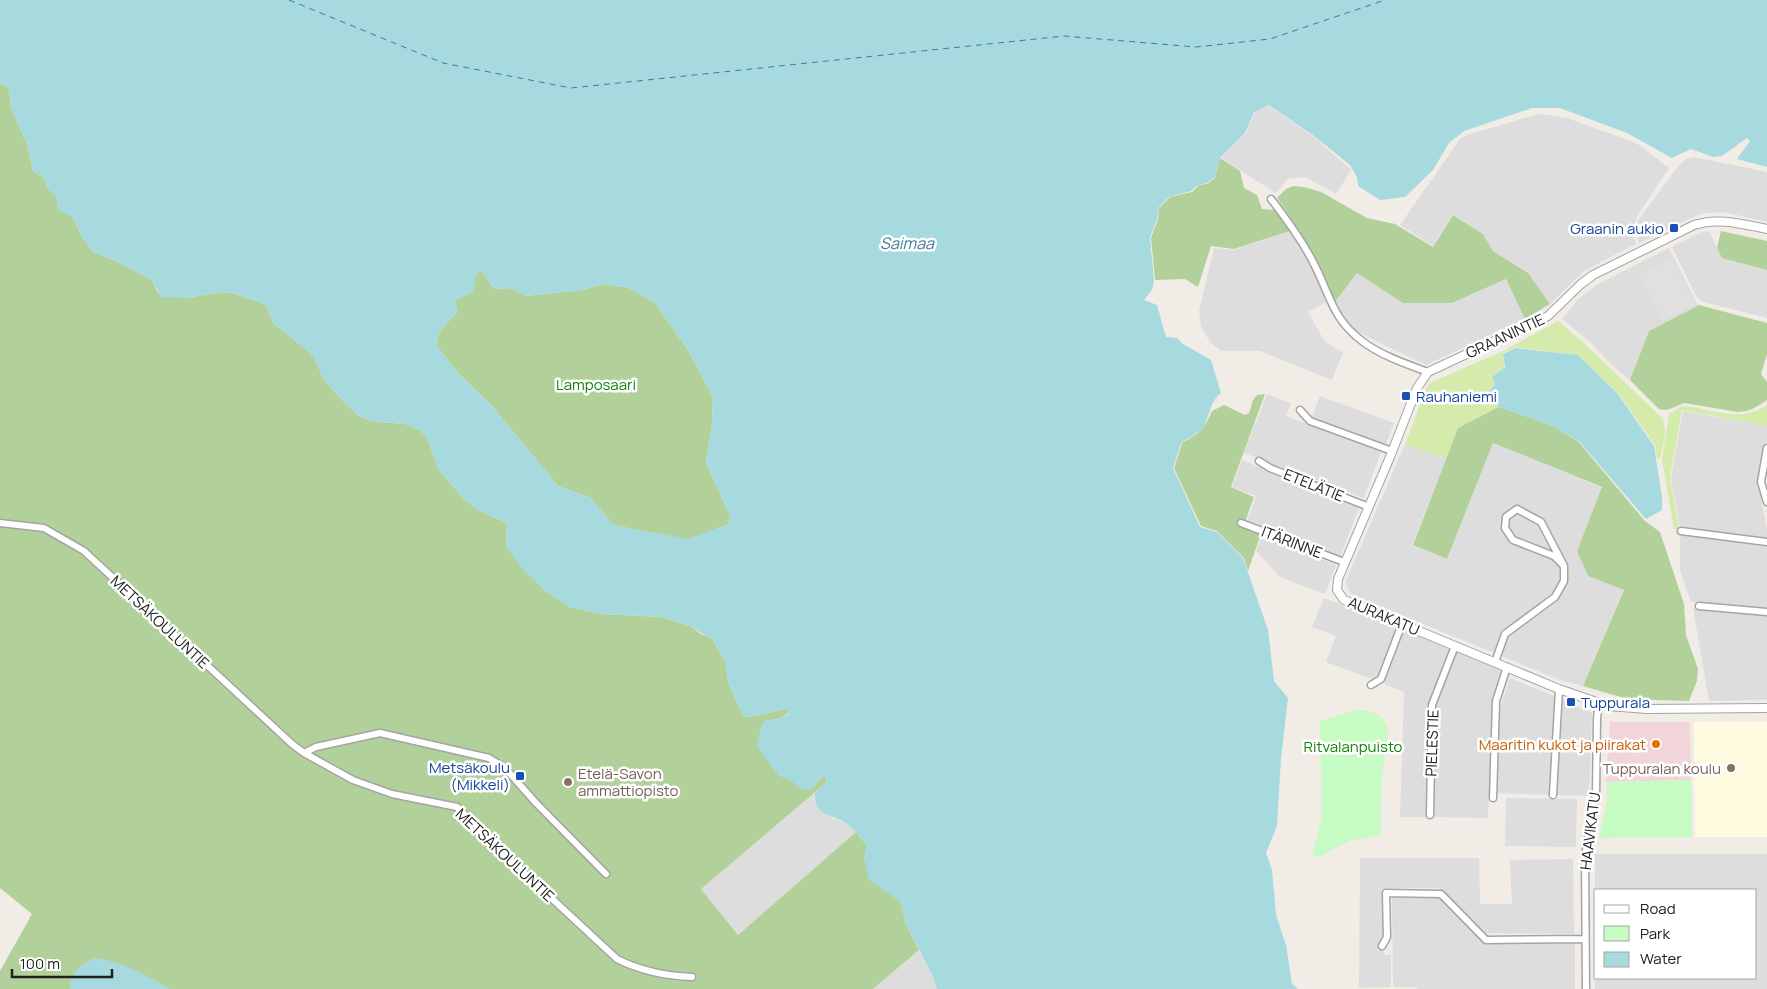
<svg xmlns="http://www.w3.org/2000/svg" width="1767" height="989" viewBox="0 0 1767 989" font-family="Manrope,sans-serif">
  <rect width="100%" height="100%" fill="#f1ece6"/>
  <!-- residential -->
  <path fill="#dedddd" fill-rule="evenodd" d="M 1269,106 L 1314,137 L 1351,170 L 1336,194 L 1307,178 L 1302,177 L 1288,179 L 1276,193 L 1221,158 L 1246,133 L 1255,111 Z
    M 1542,114 L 1567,118 L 1633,142 L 1639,145 L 1669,168 L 1637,216 L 1632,233 L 1636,244 L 1584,271 L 1550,304 L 1528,273 L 1493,251 L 1483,234 L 1453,214 L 1433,246 L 1400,225 L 1460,139 L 1467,135 L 1528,117 Z
    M 1694,157 L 1767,172 L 1767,222 L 1732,214 L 1720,212 L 1700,214 L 1639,243 L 1636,233 L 1636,226 L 1639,219 L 1679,165 L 1686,159 Z
    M 1291,231 L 1314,270 L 1326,302 L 1308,312 L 1325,342 L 1343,352 L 1332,380 L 1260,351 L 1221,351 L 1210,342 L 1201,327 L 1199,311 L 1214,248 L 1234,250 Z
    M 1709,231 L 1722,258 L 1767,270 L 1767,318 L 1703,302 L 1696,296 L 1672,247 L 1702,232 Z
    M 1669,248 L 1698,305 L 1649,331 L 1630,380 L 1614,367 L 1589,341 L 1562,319 L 1578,299 L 1598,284 Z
    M 1357,273 L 1404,303 L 1452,303 L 1506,279 L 1525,319 L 1426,365 L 1386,346 L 1355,330 L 1343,316 L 1335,302 Z
    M 1267,394 L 1291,403 L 1286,416 L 1381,452 L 1364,498 L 1244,453 Z
    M 1320,396 L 1394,423 L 1386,444 L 1312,417 Z
    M 1683,411 L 1767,426 L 1767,439 L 1758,484 L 1767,529 L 1767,540 L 1680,529 L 1671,478 Z
    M 1493,443 L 1602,488 L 1577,551 L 1588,576 L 1624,589 L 1583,686 L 1560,680 L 1362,599 L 1350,593 L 1346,585 L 1346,580 L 1405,444 L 1446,459 L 1412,545 L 1447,559 Z
    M 1242,460 L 1360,506 L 1340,557 L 1247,521 L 1256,496 L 1232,487 Z
    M 1680,534 L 1767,545 L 1767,609 L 1691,602 L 1680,570 Z
    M 1262,536 L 1336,565 L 1325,594 L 1280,577 L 1256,551 Z
    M 1324,598 L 1398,628 L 1377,681 L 1326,662 L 1336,636 L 1312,627 Z
    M 1693,608 L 1767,615 L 1767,700 L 1709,701 Z
    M 1404,630 L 1449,648 L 1429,705 L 1427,817 L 1400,817 L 1404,692 L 1384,684 Z
    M 1457,652 L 1502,671 L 1492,701 L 1488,818 L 1434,817 L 1436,701 Z
    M 1510,678 L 1554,696 L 1551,795 L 1496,793 L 1498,714 Z
    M 1561,699 L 1592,713 L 1589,796 L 1557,795 Z
    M 827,782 L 815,793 L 831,818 L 845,822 L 856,832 L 738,935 L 700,889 Z
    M 1506,798 L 1577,799 L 1576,847 L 1505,846 Z
    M 1595,854 L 1767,854 L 1767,989 L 1595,989 ZM 1756,890 L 1756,978 L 1596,978 L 1596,890 Z
    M 1360,858 L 1479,858 L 1480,904 L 1512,904 L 1510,860 L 1573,859 L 1574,934 L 1483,933 L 1439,888 L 1385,888 L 1384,955 L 1391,955 L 1391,987 L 1359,988 Z
    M 1392,898 L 1439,898 L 1485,944 L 1575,943 L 1575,989 L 1417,989 L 1416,987 L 1393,987 Z
    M 919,950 L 933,977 L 937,989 L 873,989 Z"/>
  <!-- commercial -->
  <path fill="#f1d5d8" d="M 1610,722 L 1690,722 L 1691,780 L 1606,782 Z"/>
  <!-- education -->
  <path fill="#fffbe1" d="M 1694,722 L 1767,722 L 1767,837 L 1695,837 Z"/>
  <!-- grass -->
  <path fill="#d4ebab" d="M 1558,321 L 1585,344 L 1662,418 C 1668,431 1663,445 1660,459 L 1657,459 L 1655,445 L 1618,393 L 1578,355 L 1515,347 L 1503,353 L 1504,367 L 1492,377 L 1495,383 L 1489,390 L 1496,399 L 1499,408 L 1458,428 L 1446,459 L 1405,444 L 1426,389 L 1430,383 L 1503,351 Z
    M 1767,405 L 1767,426 L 1682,410 L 1670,477 L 1679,529 L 1674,529 L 1662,459 L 1669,414 L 1680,407 L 1685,406 C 1713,410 1742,423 1767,405 Z"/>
  <!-- forest -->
  <path fill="#b2d19a" d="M 0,84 L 6,85 L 9,90 L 11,107 L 28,147 L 33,171 L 44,178 L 48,188 L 57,198 L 58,208 L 73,217 L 82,237 L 93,252 L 116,261 L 152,280 L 158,293 L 185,298 L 221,292 L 232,293 L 267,305 L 273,323 L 307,350 L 315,359 L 324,380 L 345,403 L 359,416 L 369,420 L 380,422 L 405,424 L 420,430 L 428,439 L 438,469 L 464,499 L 478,510 L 505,522 L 507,526 L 506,547 L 544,590 L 570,607 L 602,614 L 662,617 L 690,626 L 701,634 L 709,637 L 713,640 L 726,663 L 728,682 L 743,715 L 748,717 L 784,709 L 788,711 L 789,713 L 781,718 L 765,721 L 778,775 L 813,788 L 822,776 L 826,778 L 827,782 L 701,889 L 738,935 L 856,832 L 867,846 L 864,858 L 901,902 L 906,924 L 919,950 L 873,989 L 0,989 L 0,971 L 32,914 L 0,888 Z
    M 1220,158 L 1240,171 L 1244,188 L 1257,195 L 1262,209 L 1276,210 L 1290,231 L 1234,249 L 1211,246 L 1198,287 L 1185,279 L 1155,280 L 1151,238 L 1158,219 L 1159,208 L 1170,197 L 1192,192 L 1199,185 L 1207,184 L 1215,178 Z
    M 1293,186 L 1304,187 L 1321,192 L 1367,218 L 1395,224 L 1433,247 L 1453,215 L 1483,234 L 1493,251 L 1528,273 L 1550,304 L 1525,319 L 1506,279 L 1452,303 L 1403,303 L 1357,273 L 1335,302 C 1319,265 1300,231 1277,198 L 1286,189 Z
    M 1721,231 L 1767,241 L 1767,270 L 1722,258 L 1717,248 Z
    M 479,271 L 483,272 L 494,289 L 511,288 L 526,296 L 582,290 L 605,284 L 629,288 L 655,303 L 688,350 L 713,397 L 712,425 L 706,462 L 730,516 L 729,524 L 688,540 L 613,525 L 591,498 L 558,486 L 492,406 L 457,372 L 436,345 L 439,332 L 457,312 L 455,300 L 472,292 L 475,277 Z
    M 1699,305 L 1767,323 L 1767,354 L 1761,374 L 1767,382 L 1767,400 C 1757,407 1749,412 1737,412 L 1685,403 C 1676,405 1668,413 1659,409 L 1630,380 L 1649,331 Z
    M 1265,394 L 1231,487 L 1254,497 L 1245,522 L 1263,528 L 1248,571 L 1244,558 L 1217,531 L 1201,526 L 1174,468 L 1182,443 C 1200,433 1203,431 1212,411 L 1224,405 L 1245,415 L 1249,413 L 1253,400 L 1257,395 Z
    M 1499,407 L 1551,425 L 1578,441 L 1645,521 L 1660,532 L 1684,604 L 1686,635 L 1698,669 L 1697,681 L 1689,701 L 1627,699 L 1583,686 L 1624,590 L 1588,576 L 1577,551 L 1602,487 L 1493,443 L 1447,559 L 1413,545 L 1458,428 Z"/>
  <!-- park -->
  <path fill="#c6fbc3" d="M 1356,710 C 1368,710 1383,713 1387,727 C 1390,739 1384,757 1383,769 C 1380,791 1381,813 1381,835 L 1349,841 L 1316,858 L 1313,852 L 1322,817 L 1320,721 Z
    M 1691,780 L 1692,837 L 1599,838 L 1607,801 L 1607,782 Z"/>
  <!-- parking -->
  <path fill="#e0e0e0" d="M 1672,257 L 1696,304 L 1663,321 L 1639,274 Z"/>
  <!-- water -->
  <path fill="#a6dadf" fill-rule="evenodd" d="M 0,0 L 1767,0 L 1767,167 L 1737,159 L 1750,141 L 1747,138 L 1722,156 L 1713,157 L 1691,149 L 1672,158 L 1627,133 L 1560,108 L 1532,108 L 1464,131 L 1449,143 L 1433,170 L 1405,197 L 1380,200 L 1358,186 L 1357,177 L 1350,165 L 1314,136 L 1269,105 L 1254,112 L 1245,133 L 1220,158 L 1215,177 L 1207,183 L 1198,185 L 1191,191 L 1169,197 L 1159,207 L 1157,219 L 1150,238 L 1154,281 L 1152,290 L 1144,300 L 1157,305 L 1166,337 L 1177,338 L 1183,344 L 1211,360 L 1221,393 C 1210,401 1210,415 1204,426 C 1199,434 1188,438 1181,443 L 1173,468 L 1200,527 L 1217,532 L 1243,558 L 1268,630 L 1274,681 L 1288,698 L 1281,759 L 1277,826 L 1266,853 L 1272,870 L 1276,915 L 1286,945 L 1292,984 L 1298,989 L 937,989 L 933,977 L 906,924 L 901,902 L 869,880 L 864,858 L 867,846 C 861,838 854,829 846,823 C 831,813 815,818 815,793 L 827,782 L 826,778 L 822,776 L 813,788 L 806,790 L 798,787 L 793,782 L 778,775 L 760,750 L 757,744 L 762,724 L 765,721 L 781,718 L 789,714 L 788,711 L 784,709 L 748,717 L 743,715 L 728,682 L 726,663 L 713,640 L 690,626 L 662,617 L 602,614 L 569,607 L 544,590 L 523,569 L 506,547 L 507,526 L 505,522 L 478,510 L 464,499 L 438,469 L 428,439 L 420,430 L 405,424 L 380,422 L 369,420 L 359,416 L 345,403 L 324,380 L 315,359 L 307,350 L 273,323 L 267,305 L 232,293 L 221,292 L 185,298 L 161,297 L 152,280 L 116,261 L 93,252 L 82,237 L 73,217 L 60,211 L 58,208 L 57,198 L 48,188 L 44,178 L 33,171 L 28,147 L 11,107 L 9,90 L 6,85 L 0,84 ZM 479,271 L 483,272 L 494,289 L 511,288 L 526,296 L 582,290 L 605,284 L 629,288 L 655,303 L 688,350 L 713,397 L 712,425 L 706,462 L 730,516 L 729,524 L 688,539 L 613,525 L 591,498 L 558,486 L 492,406 L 457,372 L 436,345 L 439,332 L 457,312 L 455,300 L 473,292 L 475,277 Z
    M 1515,348 L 1578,355 L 1617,393 L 1654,446 L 1662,497 L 1662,510 L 1646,519 L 1579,441 L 1551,425 L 1499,407 L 1489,391 L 1495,384 L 1492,377 L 1505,367 L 1503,354 Z
    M 95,958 C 122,962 146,974 169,989 L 70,989 C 70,972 80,965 95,958 Z"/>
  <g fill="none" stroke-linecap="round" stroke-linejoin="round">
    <!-- ferry -->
    <path stroke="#417a9b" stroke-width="1" stroke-dasharray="6 5" stroke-linecap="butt" d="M 289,0 L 443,63 L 571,88 L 1064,36 L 1196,47 L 1270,39 L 1385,0"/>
    <defs>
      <path id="minor" d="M 1271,199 C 1288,221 1305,244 1317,270 C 1331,299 1334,320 1362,341 C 1380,355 1406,364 1428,372
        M 1300,410 L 1310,421 L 1392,451
        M 1767,448 L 1761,482 L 1767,502
        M 1259,461 L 1270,468 L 1369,507
        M 0,523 L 44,528 L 84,551 L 292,744 L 304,753 L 353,780 L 392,794 L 457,807 L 520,869 L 617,959 C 641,971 665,976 692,977
        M 1241,523 L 1344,562
        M 1681,531 L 1767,542
        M 1699,606 L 1767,612
        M 1495,662 L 1505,634 L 1555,597 L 1564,581 L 1564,566 L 1541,522 L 1517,509 L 1506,517 L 1505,528 L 1513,540 L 1554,556 L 1564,566
        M 1371,685 L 1381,679 L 1402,624
        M 304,753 L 316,747 L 380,733 L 489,758 L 505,768 L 536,803 L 606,874
        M 1553,795 L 1559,689
        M 1493,798 L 1496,701 L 1507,667
        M 1430,815 L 1432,705 L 1455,646
        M 1382,946 L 1387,937 L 1386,893 L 1441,894 L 1486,940 L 1585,939
        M 1586,989 L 1585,855 L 1596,795 L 1597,718 L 1599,703"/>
      <path id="tertiary" d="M 1767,229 C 1742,224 1719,217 1694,225 L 1593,275 L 1581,284 L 1548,316 L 1428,372 L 1417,388 L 1390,457 L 1338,579 L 1337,590 L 1344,600 L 1559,689 L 1608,706 L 1647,709 L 1767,708"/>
    </defs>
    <!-- minor casing -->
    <use href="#minor" stroke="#a4a4a4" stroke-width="9"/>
    <!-- tertiary casing -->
    <use href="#tertiary" stroke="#a4a4a4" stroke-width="10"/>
    <!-- minor -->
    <use href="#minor" stroke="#fff" stroke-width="6"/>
    <!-- tertiary -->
    <use href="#tertiary" stroke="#fff" stroke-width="8"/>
  </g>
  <!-- markers -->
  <g fill="#1a4fb4" stroke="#fff" stroke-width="2">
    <rect x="1669" y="223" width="10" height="10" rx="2.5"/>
    <rect x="1401" y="391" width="10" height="10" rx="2.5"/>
    <rect x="1566" y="697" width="10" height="10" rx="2.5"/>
    <rect x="515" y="771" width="10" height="10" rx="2.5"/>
  </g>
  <circle fill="#e8710a" stroke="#fff" stroke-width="2" cx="1656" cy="744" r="5"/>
  <g fill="#8d6e63" stroke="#fff" stroke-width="2">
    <circle cx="1731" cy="768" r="5"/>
    <circle cx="568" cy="782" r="5"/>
  </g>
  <g text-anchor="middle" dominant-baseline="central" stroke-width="5" stroke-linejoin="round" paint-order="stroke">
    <!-- transit labels -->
    <g font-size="15" fill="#164399" stroke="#fff" text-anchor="end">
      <text x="1664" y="228">Graanin aukio</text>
      <text x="1416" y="396" text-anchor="start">Rauhaniemi</text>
      <text x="1581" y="702" text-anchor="start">Tuppurala</text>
      <text x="510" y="767">Metsäkoulu<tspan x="510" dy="17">(Mikkeli)</tspan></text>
    </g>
    <!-- street labels -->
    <g font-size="15" fill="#202020" stroke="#fff">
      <text transform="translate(1505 336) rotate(-25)">GRAANINTIE</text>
      <text transform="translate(1314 485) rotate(22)">ETELÄTIE</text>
      <text transform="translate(1292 542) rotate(21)">ITÄRINNE</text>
      <text transform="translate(1384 616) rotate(23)">AURAKATU</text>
      <text transform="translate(160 622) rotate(43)">METSÄKOULUNTIE</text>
      <text transform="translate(1432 743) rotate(-88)">PIELESTIE</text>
      <text transform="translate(1590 831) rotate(-83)">HAAVIKATU</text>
      <text transform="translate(505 855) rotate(43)">METSÄKOULUNTIE</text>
    </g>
    <!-- park labels -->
    <g font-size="15" fill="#108309" stroke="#fff">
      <text x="596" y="384">Lamposaari</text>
      <text x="1353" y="746">Ritvalanpuisto</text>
    </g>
    <!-- food labels -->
    <g font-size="15" fill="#c56008" stroke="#fff" text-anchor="end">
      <text x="1646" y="744">Maaritin kukot ja piirakat</text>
    </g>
    <!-- education labels -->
    <g font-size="15" fill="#785e54" stroke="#fff" text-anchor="end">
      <text x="1721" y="768">Tuppuralan koulu</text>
      <text x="578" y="773" text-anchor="start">Etelä-Savon<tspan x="578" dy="17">ammattiopisto</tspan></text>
    </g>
    <!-- water labels -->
    <g font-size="16" font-style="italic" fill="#417a9b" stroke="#fff">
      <text x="907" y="243">Saimaa</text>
    </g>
  </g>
  <!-- legend -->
  <rect x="1594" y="889" width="162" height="90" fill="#ffffff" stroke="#a6a6a6"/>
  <rect x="1604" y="905" width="25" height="8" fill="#ffffff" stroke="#a6a6a6"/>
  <text x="1640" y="914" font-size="15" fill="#202020">Road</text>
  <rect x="1604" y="926" width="25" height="15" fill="#c6fbc3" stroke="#a6a6a6"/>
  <text x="1640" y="939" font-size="15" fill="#202020">Park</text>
  <rect x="1604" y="952" width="25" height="15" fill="#a6dadf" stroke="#a6a6a6"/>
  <text x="1640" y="964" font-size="15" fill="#202020">Water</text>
  <!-- scale -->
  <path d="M12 969v8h100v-8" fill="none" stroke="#202020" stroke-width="2.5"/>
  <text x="20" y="969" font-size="15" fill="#202020" stroke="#ffffff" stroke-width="4" paint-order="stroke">100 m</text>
</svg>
